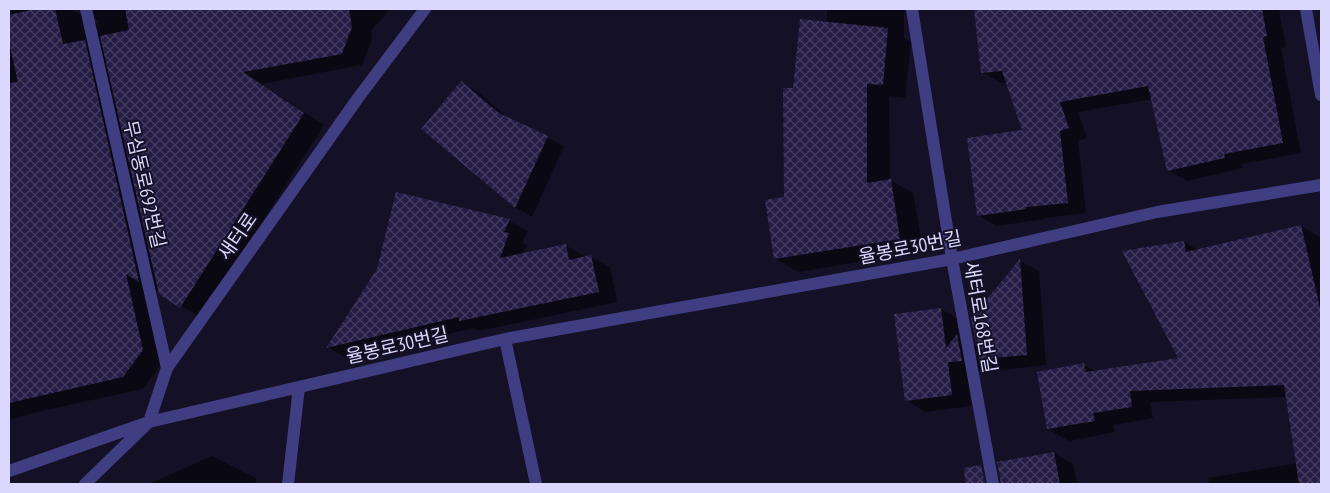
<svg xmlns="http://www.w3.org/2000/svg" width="1330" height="493" viewBox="0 0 1330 493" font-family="'PT Sans Narrow','Noto Sans KR',sans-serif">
  <defs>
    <pattern id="building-cross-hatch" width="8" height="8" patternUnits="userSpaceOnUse" patternTransform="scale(1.25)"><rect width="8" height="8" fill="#251d45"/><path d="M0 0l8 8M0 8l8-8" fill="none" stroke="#443d61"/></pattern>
  </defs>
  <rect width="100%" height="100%" fill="#141025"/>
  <!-- shadow -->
  <path fill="#0007" d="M 9,9 L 72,9 L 98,24 L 98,21 L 77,9 L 390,9 L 371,31 L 372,39 L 362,65 L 261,84 L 324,125 L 201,318 L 146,284 L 163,362 L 143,389 L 41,411 L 9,420 L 9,159 L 36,153 L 26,101 L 9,105 Z
    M 827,9 L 904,9 L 904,38 L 911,42 L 905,98 L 889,96 L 890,180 L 913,193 L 923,251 L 798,272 L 776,259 L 785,198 L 794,90 L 827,23 Z
    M 975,9 L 1279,9 L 1286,47 L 1281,48 L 1301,153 L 1242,164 L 1243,168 L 1187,181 L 1168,170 L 1152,99 L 1078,112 L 1087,138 L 1078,141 L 1086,213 L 1045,218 L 1045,219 L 997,226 L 978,215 L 1023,131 L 1007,83 L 1001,83 L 982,72 Z
    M 461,83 L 478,92 L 510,120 L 564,146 L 532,217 L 515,207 L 423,129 Z
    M 397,194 L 509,221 L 528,231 L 522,243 L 527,245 L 523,254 L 565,245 L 584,256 L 585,258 L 591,257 L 610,267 L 617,302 L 479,331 L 474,328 L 346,358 L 328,347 L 379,269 Z
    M 1301,226 L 1321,238 L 1321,484 L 1209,484 L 1208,478 L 1305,462 L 1287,397 L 1150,402 L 1153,418 L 1113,425 L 1115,432 L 1069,441 L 1048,429 L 1084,365 L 1096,371 L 1180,359 L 1184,242 L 1198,250 Z
    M 1020,261 L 1039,271 L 1046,365 L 999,370 L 978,358 L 981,371 L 967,373 L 971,406 L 925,412 L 906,400 L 941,309 L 960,320 L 962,338 L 978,347 Z
    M 1054,453 L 1073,464 L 1077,484 L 1022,484 L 1018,459 Z
    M 212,456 L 257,479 L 254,484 L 149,484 Z"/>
  <!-- building -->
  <path fill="url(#building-cross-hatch)" d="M 35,9 L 55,9 L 63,44 L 85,40 L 139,282 L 126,274 L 143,350 L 123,377 L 9,403 L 9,83 L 18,82 L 9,42 L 9,15 Z
    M 125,9 L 349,9 L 352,27 L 342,54 L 243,72 L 304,113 L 180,308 L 159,294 L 100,36 L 129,30 Z
    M 974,9 L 1262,9 L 1267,36 L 1263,37 L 1283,143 L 1224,154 L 1225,158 L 1167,171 L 1148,86 L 1060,102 L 1069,128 L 1060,131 L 1068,203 L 1026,207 L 1026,209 L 977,216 L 967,138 L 1022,130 L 1002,71 L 981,73 Z
    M 800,19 L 888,28 L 883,85 L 867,84 L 867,183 L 891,179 L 900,239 L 774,259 L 765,200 L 784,197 L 783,88 L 793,88 Z
    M 461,81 L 499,113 L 548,136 L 515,208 L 421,129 Z
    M 396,192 L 510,219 L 504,232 L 509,233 L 500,258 L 566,244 L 569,260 L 591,255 L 599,292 L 459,321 L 459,317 L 326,348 L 377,269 Z
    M 1301,225 L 1321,312 L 1321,484 L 1299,484 L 1284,385 L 1130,391 L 1132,407 L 1093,413 L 1095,421 L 1047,429 L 1037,372 L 1084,363 L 1086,372 L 1178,358 L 1122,251 L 1184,241 L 1186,252 Z
    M 1020,259 L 1027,355 L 979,359 L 971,318 Z
    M 941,308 L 946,348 L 957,334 L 962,361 L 948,362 L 952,395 L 905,401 L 894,314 Z
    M 1054,452 L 1060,484 L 1001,484 L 997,462 Z
    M 981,465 L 985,484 L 965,484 L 964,468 Z"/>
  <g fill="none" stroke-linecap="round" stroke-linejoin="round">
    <!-- minor -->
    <path stroke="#403e82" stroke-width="12" d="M 86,9 L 167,368
      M 912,9 L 952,259 L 993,484
      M 1306,9 L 1321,95
      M 505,339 L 536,484
      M 9,471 L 149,422 L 505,339 L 952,259 L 1157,212 L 1321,185
      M 85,484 L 149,422 L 167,368 L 358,98 L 425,9
      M 288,484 L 299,387"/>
  </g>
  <g text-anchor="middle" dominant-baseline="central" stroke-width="4" stroke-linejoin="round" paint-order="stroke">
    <!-- street labels -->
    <g font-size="19" fill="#dbd7fd" stroke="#141025">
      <text transform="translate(145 184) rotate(77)">무심동로692번길</text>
      <text transform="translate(237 236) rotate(-55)">새터로</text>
      <text transform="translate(910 247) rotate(-11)">율봉로30번길</text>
      <text transform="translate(981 317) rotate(80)">새터로168번길</text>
      <text transform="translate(397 345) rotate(-13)">율봉로30번길</text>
    </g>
  </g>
  <!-- border -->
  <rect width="1330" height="493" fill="none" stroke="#dbd7fd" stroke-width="20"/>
</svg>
